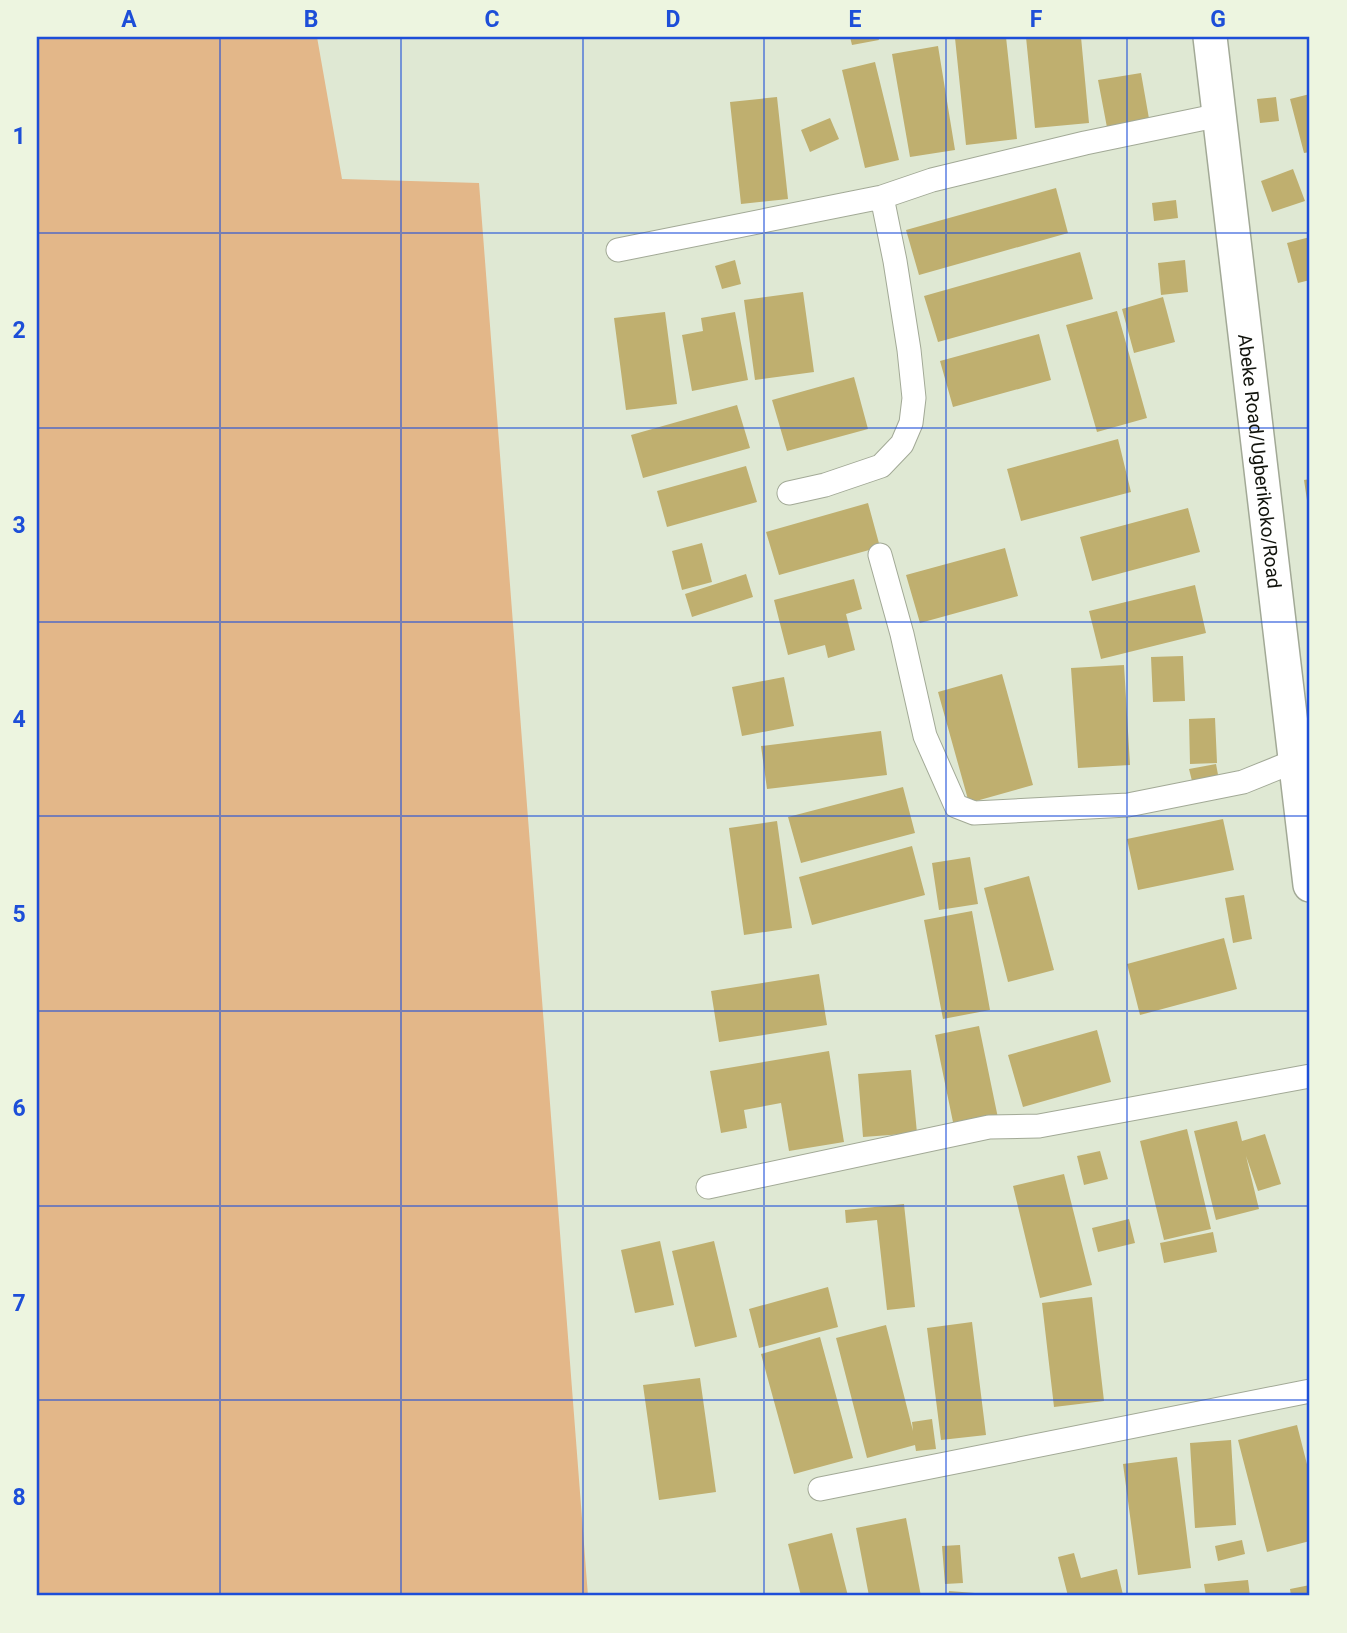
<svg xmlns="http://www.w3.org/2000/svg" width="1347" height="1633" viewBox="0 0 1347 1633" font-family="Roboto,sans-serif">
  <rect width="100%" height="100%" fill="#dfe8d3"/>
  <!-- green -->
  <path fill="#e3b789" d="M 37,37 L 317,37 L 342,179 L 479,183 L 588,1596 L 37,1596 Z"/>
  <!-- building -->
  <path fill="#bfaf6f" d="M 850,37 L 878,37 L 879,40 L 852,45 Z
    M 967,37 L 1006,37 L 1017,139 L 966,145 L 955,38 Z
    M 1026,37 L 1081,37 L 1089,123 L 1035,128 Z
    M 938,46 L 955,150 L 910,157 L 892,54 Z
    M 875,62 L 899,160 L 865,168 L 842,70 Z
    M 1141,73 L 1151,130 L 1109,138 L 1098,80 Z
    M 1310,94 L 1310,152 L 1304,153 L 1290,99 Z
    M 777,97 L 788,199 L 741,204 L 730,102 Z
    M 1276,97 L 1279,121 L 1260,123 L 1257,99 Z
    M 830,118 L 839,139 L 810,152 L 801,130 Z
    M 1293,169 L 1305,201 L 1272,212 L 1261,181 Z
    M 1056,188 L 1068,233 L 919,275 L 906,230 Z
    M 1176,200 L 1178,218 L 1154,221 L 1152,203 Z
    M 1310,237 L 1310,280 L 1298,283 L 1287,243 Z
    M 1080,252 L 1093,299 L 938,342 L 924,296 Z
    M 735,260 L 741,284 L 722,289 L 715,266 Z
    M 1185,260 L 1188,292 L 1161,295 L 1158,263 Z
    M 803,292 L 814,372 L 755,380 L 744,300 Z
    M 1163,297 L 1175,342 L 1134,353 L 1122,309 Z
    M 1117,311 L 1147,418 L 1097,432 L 1066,325 Z
    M 665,312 L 677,404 L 626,410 L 614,318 Z
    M 735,312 L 748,380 L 692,391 L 682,335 L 703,331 L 701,318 Z
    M 1039,334 L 1051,380 L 953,407 L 940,361 Z
    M 854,377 L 868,429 L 787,451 L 772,400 Z
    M 737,405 L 750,448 L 643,478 L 631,435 Z
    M 1118,439 L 1131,492 L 1021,521 L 1007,469 Z
    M 746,466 L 757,502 L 667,527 L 657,491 Z
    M 1310,479 L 1310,507 L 1308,507 L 1304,480 Z
    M 868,503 L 880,547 L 779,575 L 766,532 Z
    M 1188,508 L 1200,552 L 1092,581 L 1080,537 Z
    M 702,543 L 712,582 L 682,590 L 672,551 Z
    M 1005,548 L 1018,596 L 920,623 L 906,575 Z
    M 746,574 L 753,597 L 692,617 L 685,594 Z
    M 854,579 L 862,609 L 846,614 L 855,650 L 828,658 L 825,645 L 788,655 L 774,600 Z
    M 1195,585 L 1206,633 L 1101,659 L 1089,611 Z
    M 1183,656 L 1185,701 L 1153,702 L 1151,657 Z
    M 1124,665 L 1130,765 L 1078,768 L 1071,668 Z
    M 1002,674 L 1033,785 L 969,803 L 938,692 Z
    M 784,677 L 794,726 L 742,736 L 732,687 Z
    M 1215,718 L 1217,763 L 1190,764 L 1189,719 Z
    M 881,731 L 887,775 L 767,789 L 761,746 Z
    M 1216,764 L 1219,780 L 1193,785 L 1189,769 Z
    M 903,787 L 915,833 L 801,863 L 788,817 Z
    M 1223,819 L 1234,870 L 1138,890 L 1127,839 Z
    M 777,821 L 792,928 L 744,935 L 729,828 Z
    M 912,846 L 925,895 L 812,925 L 799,877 Z
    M 970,857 L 978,904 L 939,910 L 932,863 Z
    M 1029,876 L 1054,970 L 1008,982 L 984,888 Z
    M 1244,895 L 1252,939 L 1233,943 L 1225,898 Z
    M 972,911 L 990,1010 L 943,1019 L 924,920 Z
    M 1224,938 L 1237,989 L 1140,1015 L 1127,964 Z
    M 819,974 L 827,1025 L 719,1042 L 711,991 Z
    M 979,1026 L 998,1118 L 954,1127 L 935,1035 Z
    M 1097,1030 L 1111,1082 L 1023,1107 L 1008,1055 Z
    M 829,1051 L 844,1142 L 789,1151 L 781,1103 L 744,1110 L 747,1128 L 721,1133 L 710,1071 Z
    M 911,1070 L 917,1133 L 863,1137 L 858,1074 Z
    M 1237,1121 L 1242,1141 L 1265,1134 L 1281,1184 L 1258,1191 L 1246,1156 L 1259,1209 L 1216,1220 L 1194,1131 Z
    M 1187,1129 L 1211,1229 L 1164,1240 L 1140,1141 Z
    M 1100,1151 L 1108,1179 L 1084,1185 L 1077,1156 Z
    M 1064,1174 L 1092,1285 L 1040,1298 L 1013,1186 Z
    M 904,1204 L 915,1307 L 887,1310 L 877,1220 L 846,1223 L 845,1210 Z
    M 1129,1219 L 1135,1243 L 1098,1252 L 1092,1228 Z
    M 1213,1232 L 1217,1252 L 1164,1263 L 1160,1243 Z
    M 660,1241 L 674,1305 L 635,1313 L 621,1250 Z
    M 714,1241 L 737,1337 L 695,1347 L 672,1251 Z
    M 828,1287 L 838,1327 L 759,1348 L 749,1309 Z
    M 1092,1297 L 1104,1401 L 1054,1407 L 1042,1303 Z
    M 972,1322 L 986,1435 L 941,1440 L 927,1328 Z
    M 886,1325 L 913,1431 L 912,1422 L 932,1419 L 936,1449 L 916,1451 L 915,1445 L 867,1458 L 836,1338 Z
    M 820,1337 L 853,1458 L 794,1474 L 761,1354 Z
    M 700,1378 L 716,1492 L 659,1500 L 643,1385 Z
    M 1297,1425 L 1310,1476 L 1310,1541 L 1267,1552 L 1238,1440 Z
    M 1231,1440 L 1236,1525 L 1195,1528 L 1190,1443 Z
    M 1177,1457 L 1191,1568 L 1138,1575 L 1123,1464 Z
    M 906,1518 L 921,1596 L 869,1596 L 856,1528 Z
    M 832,1533 L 848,1596 L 801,1596 L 788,1544 Z
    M 1242,1540 L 1245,1554 L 1218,1561 L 1215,1546 Z
    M 960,1545 L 963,1583 L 945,1584 L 942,1546 Z
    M 1074,1553 L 1081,1578 L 1117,1569 L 1123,1595 L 1068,1596 L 1058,1557 Z
    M 1248,1580 L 1250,1596 L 1206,1596 L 1204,1584 Z
    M 1310,1585 L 1310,1596 L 1291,1596 L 1290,1589 Z
    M 949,1591 L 975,1593 L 975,1596 L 948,1596 Z"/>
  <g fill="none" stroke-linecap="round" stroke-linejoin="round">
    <defs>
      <path id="street" d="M 618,250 L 882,197 L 932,180 L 1085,143 L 1220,115
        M 789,493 L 825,485 L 881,466 L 902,444 L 911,423 L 914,398 L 909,350 L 895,261 L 882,197
        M 880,555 L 902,634 L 925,736 L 956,806 L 974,813 L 1128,805 L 1243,782 L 1295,761
        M 708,1187 L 989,1127 L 1039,1126 L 1310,1076
        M 820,1489 L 1310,1391"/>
      <g id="secondary">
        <path id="s1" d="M 1210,37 L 1310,885"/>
      </g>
    </defs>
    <!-- street casing -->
    <use href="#street" stroke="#a2a996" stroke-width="25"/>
    <!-- secondary casing -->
    <use href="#secondary" stroke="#a2a996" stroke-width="36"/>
    <!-- street -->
    <use href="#street" stroke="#fff" stroke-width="23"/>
    <!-- secondary -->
    <use href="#secondary" stroke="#fff" stroke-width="33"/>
  </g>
  <!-- grid -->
  <path fill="none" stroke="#1d4ed8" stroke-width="2" stroke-opacity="0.55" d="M 220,37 L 220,1596M 401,37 L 401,1596M 583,37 L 583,1596M 764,37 L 764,1596M 946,37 L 946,1596M 1127,37 L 1127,1596M 37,233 L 1310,233M 37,428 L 1310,428M 37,622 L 1310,622M 37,816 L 1310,816M 37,1011 L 1310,1011M 37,1206 L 1310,1206M 37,1400 L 1310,1400"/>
  <g text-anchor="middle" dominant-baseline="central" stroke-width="5" stroke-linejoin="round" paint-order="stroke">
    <!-- street labels -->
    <g font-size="19" fill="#11130c" stroke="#edf5e0">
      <text stroke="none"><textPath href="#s1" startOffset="427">Abeke Road/Ugberikoko/Road</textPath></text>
    </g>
  </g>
  <!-- border -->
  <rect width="1347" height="1633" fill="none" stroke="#edf5e0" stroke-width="77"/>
  <rect x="38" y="38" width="1270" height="1556" fill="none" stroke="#1d4ed8" stroke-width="2.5"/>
  <g font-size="23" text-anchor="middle" font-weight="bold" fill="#1d4ed8">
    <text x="129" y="27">A</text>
    <text x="311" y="27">B</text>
    <text x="492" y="27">C</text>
    <text x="673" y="27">D</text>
    <text x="855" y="27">E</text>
    <text x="1036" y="27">F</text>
    <text x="1218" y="27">G</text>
    <text x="19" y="144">1</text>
    <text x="19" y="338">2</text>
    <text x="19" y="533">3</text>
    <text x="19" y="727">4</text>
    <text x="19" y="922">5</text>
    <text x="19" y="1116">6</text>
    <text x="19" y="1311">7</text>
    <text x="19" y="1505">8</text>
  </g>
</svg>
